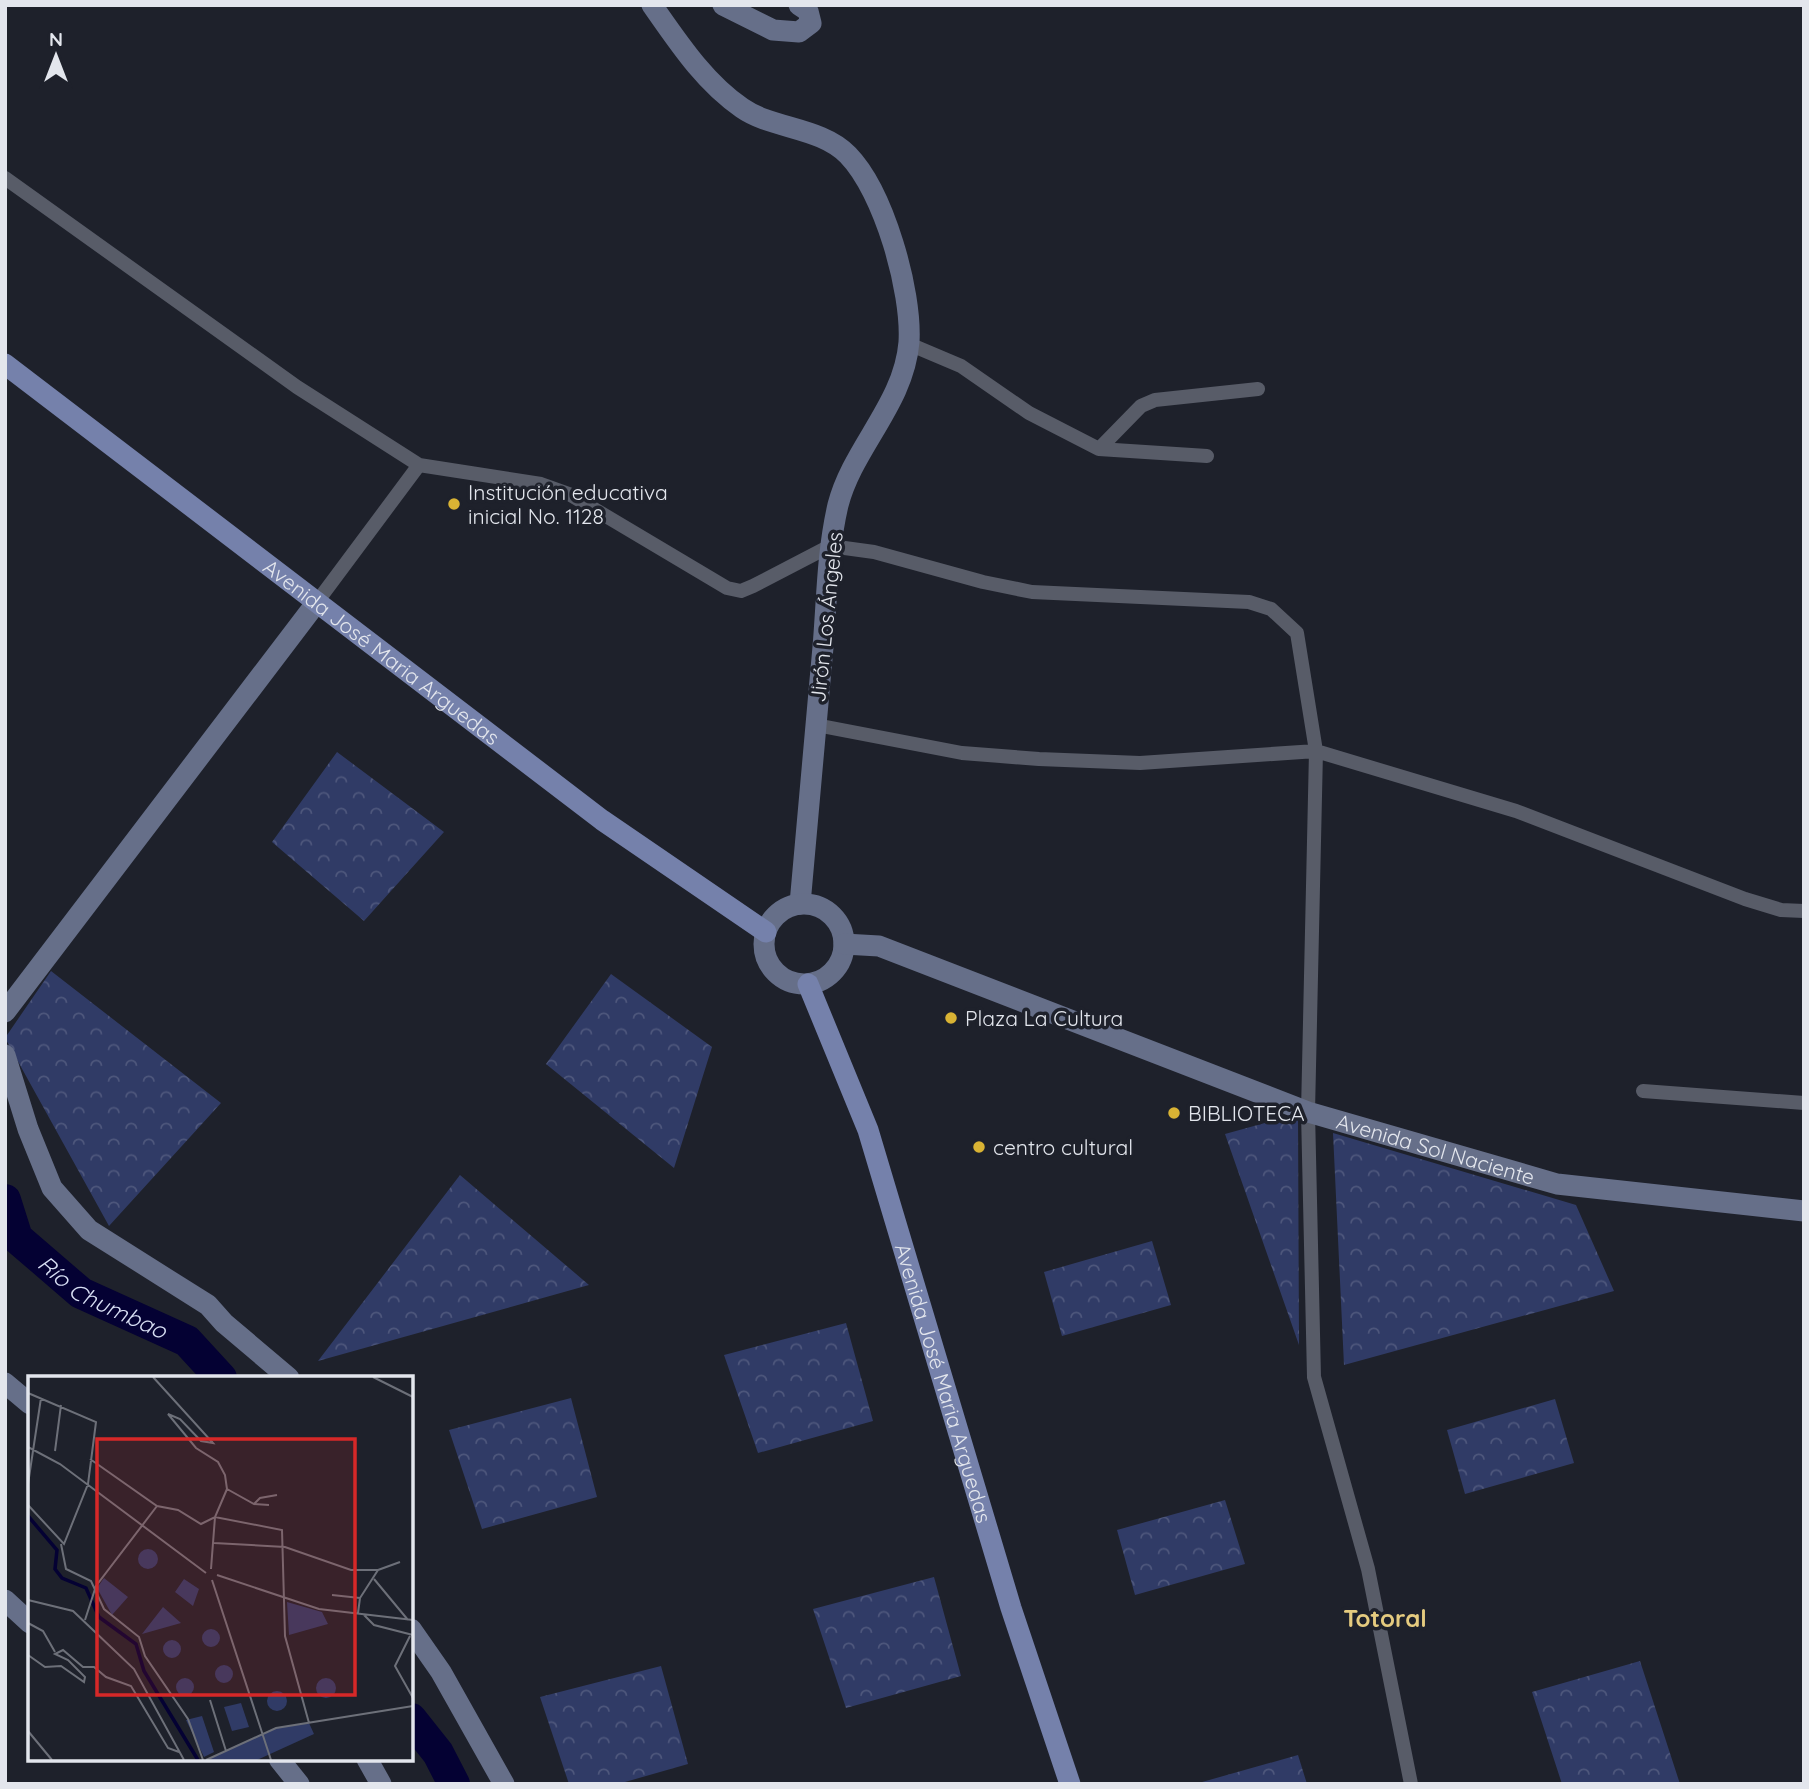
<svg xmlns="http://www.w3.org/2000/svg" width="1809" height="1789" viewBox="0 0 1809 1789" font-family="Quicksand,sans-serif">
  <defs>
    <pattern id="park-crowns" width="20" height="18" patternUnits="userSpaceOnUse" patternTransform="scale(1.75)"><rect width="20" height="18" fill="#303b66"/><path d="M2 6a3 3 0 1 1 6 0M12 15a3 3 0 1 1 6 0" fill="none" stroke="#4e577c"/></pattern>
  </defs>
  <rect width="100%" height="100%" fill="#1e212b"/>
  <!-- park -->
  <path fill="url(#park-crowns)" d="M 337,752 L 444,832 L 364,921 L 272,842 Z
    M 51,971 L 221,1103 L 109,1226 L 5,1038 Z
    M 611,974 L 712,1047 L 674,1168 L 546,1064 Z
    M 1298,1114 L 1299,1345 L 1225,1134 Z
    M 1333,1133 L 1576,1205 L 1614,1291 L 1344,1365 Z
    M 460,1175 L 589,1285 L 318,1361 Z
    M 1152,1241 L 1171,1305 L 1062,1336 L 1044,1272 Z
    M 846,1323 L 873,1421 L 758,1453 L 724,1355 Z
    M 571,1398 L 597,1497 L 482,1529 L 449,1430 Z
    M 1555,1399 L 1574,1463 L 1465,1494 L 1447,1430 Z
    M 1225,1500 L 1245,1564 L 1135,1595 L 1117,1530 Z
    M 934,1577 L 961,1676 L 846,1708 L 813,1609 Z
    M 1640,1661 L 1680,1784 L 1562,1784 L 1532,1692 Z
    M 661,1666 L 688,1764 L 618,1784 L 569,1784 L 540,1697 Z
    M 1298,1755 L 1307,1784 L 1195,1784 Z"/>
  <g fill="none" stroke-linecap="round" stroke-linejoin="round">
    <!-- river -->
    <g stroke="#040133" stroke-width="32">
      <path id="s1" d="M 5,1200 L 17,1238 L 81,1293 L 187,1341 L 221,1378"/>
      <path d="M 411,1719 L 438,1753 L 454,1784"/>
    </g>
    <!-- street -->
    <path stroke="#585c68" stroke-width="14" d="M 5,178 L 297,387 L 419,465 L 541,484 L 569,494 L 727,588 L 741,591 L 753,586 L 830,546 L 874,552 L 983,582 L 1032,592 L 1249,602 L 1271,609 L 1297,633 L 1316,751 L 1308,1112 L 1314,1377 L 1368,1569 L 1411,1784
      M 909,344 L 961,366 L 1029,413 L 1099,449 L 1207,456
      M 1099,449 L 1141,406 L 1155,400 L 1258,389
      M 317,602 L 419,465
      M 816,725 L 962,753 L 1039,759 L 1140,763 L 1316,751 L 1516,811 L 1745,899 L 1781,910 L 1804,911
      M 1643,1091 L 1804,1103"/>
    <!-- secondary -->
    <g stroke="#666f89" stroke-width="21">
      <path d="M 652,5 C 678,42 704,82 742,108 C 772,129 821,127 848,155 C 884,192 912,291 909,342 C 904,404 853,447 838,505 C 827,552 827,600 823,647 C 815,733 807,819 800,904"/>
      <path d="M 723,5 L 773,30 L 799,32 L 811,23 L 808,11 L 799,5"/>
      <circle cx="804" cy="944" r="40"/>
      <path id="s2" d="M 844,944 L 879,946 L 1308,1112 L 1557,1184 L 1804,1211"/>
      <path d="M 5,1012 L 317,602"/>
      <path d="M 5,1055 L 28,1129 L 52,1188 L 89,1230 L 208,1305 L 224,1323 L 289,1378"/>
      <path d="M 5,1383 L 30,1404"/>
      <path d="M 5,1600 L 30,1623"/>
      <path d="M 411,1629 L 441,1672 L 504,1784"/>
      <path d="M 279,1759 L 299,1784"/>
      <path d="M 367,1759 L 381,1784"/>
    </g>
    <!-- primary -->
    <g stroke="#7581ab" stroke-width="21">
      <path id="s3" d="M 5,364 L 602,820 L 766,932"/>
      <path id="s4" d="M 808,984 L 868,1130 L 1011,1608 L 1070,1784"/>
    </g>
  </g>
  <!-- markers -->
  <g fill="#d9b334" stroke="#1e212b" stroke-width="2.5">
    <circle cx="454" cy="504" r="7"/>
    <circle cx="951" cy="1018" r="7"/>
    <circle cx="1174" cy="1113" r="7"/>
    <circle cx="979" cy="1147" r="7"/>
  </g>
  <g text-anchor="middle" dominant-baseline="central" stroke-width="7" stroke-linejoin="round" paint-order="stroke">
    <!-- poi labels -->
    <g font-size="21" fill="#e3e6ed" stroke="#1e212b" text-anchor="start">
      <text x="468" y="492">Institución educativa<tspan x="468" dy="24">inicial No. 1128</tspan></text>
      <text x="965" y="1018">Plaza La Cultura</text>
      <text x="1188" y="1113">BIBLIOTECA</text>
      <text x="993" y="1147">centro cultural</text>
    </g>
    <!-- street labels -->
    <g font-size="21" fill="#e3e6ed" stroke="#1e212b">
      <text transform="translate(826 617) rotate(-84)">Jirón Los Ángeles</text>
      <text stroke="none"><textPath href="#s3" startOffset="474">Avenida José Maria Arguedas</textPath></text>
      <text stroke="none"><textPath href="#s2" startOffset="628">Avenida Sol Naciente</textPath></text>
      <text stroke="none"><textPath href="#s4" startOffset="422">Avenida José Maria Arguedas</textPath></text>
    </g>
    <!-- water labels -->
    <g font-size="23" font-style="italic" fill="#d6ddf2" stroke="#1e212b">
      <text stroke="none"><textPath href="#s1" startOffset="145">Río Chumbao</textPath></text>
    </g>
    <!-- quarter labels -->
    <g font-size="24" font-weight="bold" fill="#e5cb7f" stroke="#1e212b">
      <text x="1385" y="1618">Totoral</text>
    </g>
  </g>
  <!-- overview -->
  <g transform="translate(28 1376)">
    <rect width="385" height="385" fill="#1e212b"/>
    <path d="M110 183a10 10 0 1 1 20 0a10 10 0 1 1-20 0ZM 76,202 L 100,221 L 84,239 L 69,212 ZM 156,203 L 171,213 L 165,230 L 147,216 ZM 259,226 L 294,236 L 300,248 L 261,259 ZM 135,231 L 153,247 L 114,258 ZM174 262a9 9 0 1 1 18 0a9 9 0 1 1-18 0ZM135 273a9 9 0 1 1 18 0a9 9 0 1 1-18 0ZM187 298a9 9 0 1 1 18 0a9 9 0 1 1-18 0ZM148 311a9 9 0 1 1 18 0a9 9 0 1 1-18 0ZM288 312a10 10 0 1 1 20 0a10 10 0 1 1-20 0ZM239 325a10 10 0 1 1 20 0a10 10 0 1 1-20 0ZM 213,327 L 221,351 L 204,355 L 196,331 ZM 174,340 L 186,376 L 176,381 L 158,344 ZM 281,347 L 286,358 L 229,384 L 178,384 L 248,352 Z" fill="#303b66"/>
    <path fill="none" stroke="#040133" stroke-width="3.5" d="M 0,140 L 29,174 L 27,193 L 34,202 L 58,212 L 71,241 L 108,268 L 116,295 L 170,384"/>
    <path fill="none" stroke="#6d7079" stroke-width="2" d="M 125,1 L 185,67 L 173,65 L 152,43 L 140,38 L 168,72 L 190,86 L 197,99 L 199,113 L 187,141 L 183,193M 345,1 L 385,21M 0,17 L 68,46 L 60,108 L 36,168 L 0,129M 0,71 L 32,88 L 178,197M 27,75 L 33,29M 62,83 L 129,130 L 150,134 L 173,148 L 187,141 L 254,154 L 257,260 L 281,347M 0,108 L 13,22M 199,113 L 226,128 L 241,129M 226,128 L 232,122 L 249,119M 186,167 L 257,171 L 323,194 L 350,194 L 332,222 L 330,237M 33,168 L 38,193 L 63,205 L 76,233 L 111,261 L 117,280 L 160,343 L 175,384M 350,194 L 372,186M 189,199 L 291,233 L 385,244M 346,203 L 380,244M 184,204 L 243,384M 304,219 L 332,222M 0,224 L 45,235 L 106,293 L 156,384M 336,239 L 346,249 L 385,259M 57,244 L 68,210 L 129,130M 0,247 L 15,255 L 27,276M 382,260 L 367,290 L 385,322M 0,279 L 17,291 L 33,290 L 56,306 L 57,301 L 40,284 L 27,278 L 35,274 L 55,291 L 66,291 L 78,301 L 103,310 L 140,372 L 151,376M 182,324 L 198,375M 0,355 L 24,384M 178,384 L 248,352 L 385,330"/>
    <path fill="#d62828" fill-opacity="0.15" stroke="#d62828" stroke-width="3.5" d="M 69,63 L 327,63 L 327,319 L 69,319 Z"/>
    <rect width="385" height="385" fill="none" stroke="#e3e6ed" stroke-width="3.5"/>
  </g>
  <!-- border -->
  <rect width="1809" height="1789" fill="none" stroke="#e3e6ed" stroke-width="14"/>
  <!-- north arrow -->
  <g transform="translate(56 56)" stroke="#1e212b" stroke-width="5" paint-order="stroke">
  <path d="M0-5L12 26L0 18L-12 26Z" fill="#e3e6ed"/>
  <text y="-10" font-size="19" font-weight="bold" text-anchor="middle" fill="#e3e6ed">N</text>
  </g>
</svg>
